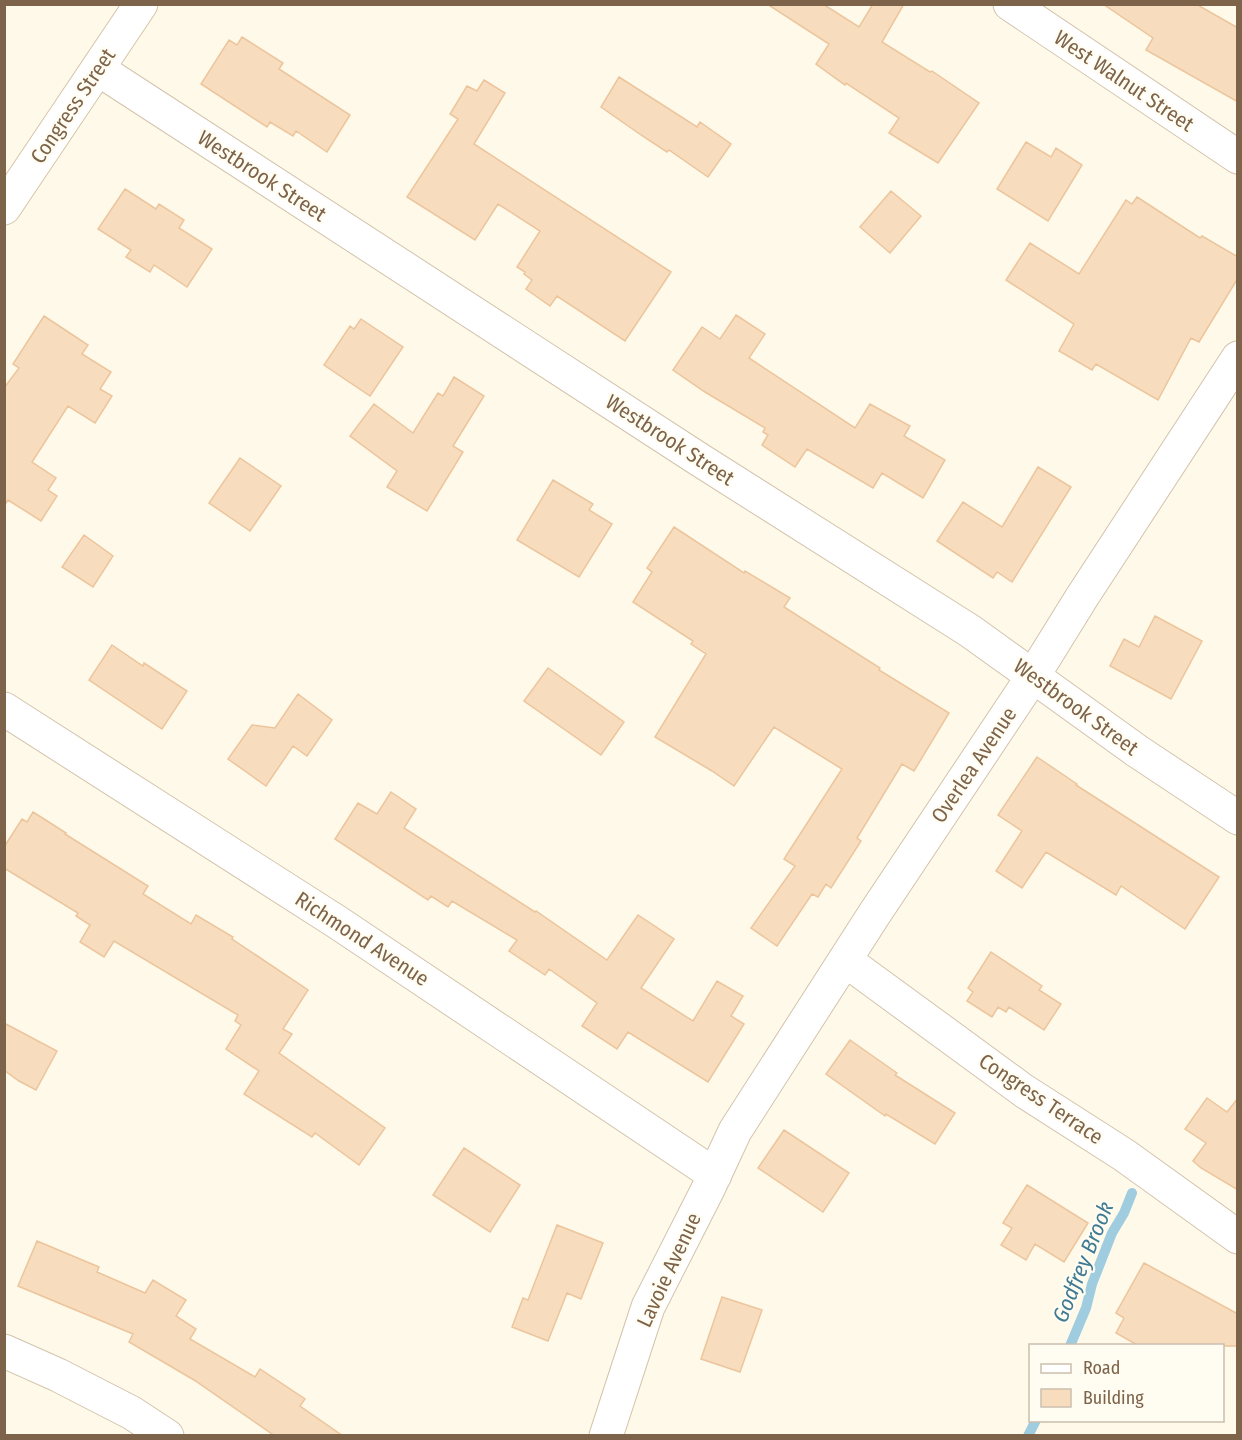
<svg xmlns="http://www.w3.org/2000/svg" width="1242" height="1440" viewBox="0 0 1242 1440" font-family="'Fira Sans Condensed',sans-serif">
  <rect width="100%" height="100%" fill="#fff9e9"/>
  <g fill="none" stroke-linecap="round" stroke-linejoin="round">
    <!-- stream -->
    <path stroke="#9fccdf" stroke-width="10" d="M 1070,1346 L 1086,1308 L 1092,1284 L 1112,1233 L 1124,1213 L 1132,1193
      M 1028,1436 L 1036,1420"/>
  </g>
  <!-- building -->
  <path fill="#f7dcbe" stroke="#ecc59c" stroke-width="1.5" d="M 767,4 L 823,4 L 859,27 L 873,4 L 904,4 L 882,42 L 930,72 L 932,71 L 979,103 L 938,163 L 889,133 L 899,118 L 846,83 L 845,85 L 816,64 L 829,44 Z
    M 1103,4 L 1196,4 L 1238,28 L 1238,102 L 1146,50 L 1153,38 Z
    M 242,37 L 283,63 L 279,69 L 350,115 L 327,152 L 296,131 L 293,136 L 270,122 L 267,127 L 201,84 L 229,40 L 237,45 Z
    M 619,77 L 697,127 L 700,122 L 731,144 L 708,177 L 669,150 L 667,152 L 641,135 L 601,107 Z
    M 484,80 L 505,93 L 474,144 L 671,272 L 625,341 L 557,296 L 550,306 L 526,289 L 532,280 L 524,274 L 525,272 L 517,267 L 540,231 L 498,204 L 475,240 L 407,197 L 458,119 L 450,114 L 467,86 L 477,91 Z
    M 1026,142 L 1051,157 L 1056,148 L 1082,165 L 1048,221 L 997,189 Z
    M 125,189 L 156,209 L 159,204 L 184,220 L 179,228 L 212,249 L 187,287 L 154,265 L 150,272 L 126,257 L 131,250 L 98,229 Z
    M 891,191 L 921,216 L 890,253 L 860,227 Z
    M 1137,197 L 1200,238 L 1202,236 L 1238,257 L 1238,278 L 1199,342 L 1191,338 L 1158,400 L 1096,364 L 1092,370 L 1059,351 L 1074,324 L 1006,280 L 1030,243 L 1079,274 L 1126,200 L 1132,204 Z
    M 736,315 L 765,334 L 749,358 L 855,428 L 870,404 L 910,426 L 904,436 L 945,460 L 923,498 L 882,473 L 873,488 L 807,449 L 795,467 L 762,445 L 768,435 L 763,432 L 765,428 L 705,392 L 673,370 L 702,327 L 720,339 Z
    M 44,316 L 88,345 L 82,354 L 111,372 L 100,389 L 112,396 L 95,423 L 68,406 L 32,462 L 56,478 L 48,490 L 57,496 L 41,521 L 8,500 L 4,506 L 4,388 L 19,368 L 13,364 Z
    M 361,319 L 403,347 L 370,396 L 324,365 L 350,326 L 354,329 Z
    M 454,377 L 484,396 L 453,446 L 463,452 L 427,511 L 387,487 L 397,471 L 350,436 L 374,404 L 413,433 L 438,393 L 443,396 Z
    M 240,458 L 281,486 L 250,531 L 209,503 Z
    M 1038,467 L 1071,487 L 1012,582 L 997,572 L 993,578 L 937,541 L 963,502 L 1002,527 Z
    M 553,480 L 593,504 L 589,510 L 612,524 L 579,577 L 517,540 Z
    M 674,527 L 744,573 L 745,571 L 790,598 L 784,607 L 880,668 L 879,670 L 949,713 L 914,771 L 902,764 L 857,838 L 861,841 L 831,888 L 826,884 L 818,897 L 812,894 L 777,946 L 751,928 L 795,866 L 784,859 L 842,769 L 774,727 L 734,786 L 712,771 L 655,737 L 706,654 L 691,644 L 693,641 L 633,602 L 652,572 L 647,568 Z
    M 84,535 L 113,556 L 93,587 L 62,567 Z
    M 1155,616 L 1202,641 L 1171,699 L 1110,666 L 1124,639 L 1139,647 Z
    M 112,645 L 143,666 L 144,663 L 187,691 L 162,729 L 89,680 Z
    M 548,668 L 624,722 L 601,755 L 524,701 Z
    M 298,694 L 332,720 L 307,756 L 293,746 L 266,786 L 228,759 L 252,725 L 275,728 Z
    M 1037,757 L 1077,784 L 1076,785 L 1219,877 L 1185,929 L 1121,886 L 1116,895 L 1046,852 L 1022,888 L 996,871 L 1022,831 L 998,815 Z
    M 391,792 L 416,809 L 404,828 L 535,912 L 536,911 L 607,960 L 638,915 L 674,939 L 641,988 L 693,1021 L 717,981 L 743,996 L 731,1016 L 744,1024 L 708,1082 L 628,1032 L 617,1049 L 582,1026 L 597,1003 L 549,969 L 545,975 L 509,951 L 517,940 L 452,901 L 448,907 L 431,896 L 428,900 L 335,839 L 358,803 L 377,814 Z
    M 33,812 L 66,833 L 65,834 L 148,886 L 143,894 L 191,924 L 196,915 L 233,937 L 232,939 L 308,990 L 283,1029 L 292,1034 L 279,1053 L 385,1128 L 359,1165 L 315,1133 L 312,1137 L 244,1094 L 259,1071 L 226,1049 L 241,1025 L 235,1021 L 238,1015 L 114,941 L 104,957 L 80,942 L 90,925 L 76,916 L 78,913 L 4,868 L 4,847 L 22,819 L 27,822 Z
    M 991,952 L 1042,986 L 1039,990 L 1061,1004 L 1044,1030 L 1009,1007 L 1006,1012 L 998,1007 L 992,1017 L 967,1001 L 973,992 L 968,988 Z
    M 4,1023 L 57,1051 L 36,1090 L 19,1081 L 4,1070 Z
    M 850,1040 L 897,1073 L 895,1075 L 955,1113 L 935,1144 L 886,1114 L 885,1116 L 826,1074 Z
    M 1207,1098 L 1227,1112 L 1238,1098 L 1238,1190 L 1201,1168 L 1193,1161 L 1206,1143 L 1185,1129 Z
    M 784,1130 L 849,1173 L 823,1212 L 758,1168 Z
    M 464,1148 L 520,1185 L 490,1232 L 433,1195 Z
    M 1027,1185 L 1088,1223 L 1064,1262 L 1035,1244 L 1026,1260 L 1001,1245 L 1012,1228 L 1003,1223 Z
    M 557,1225 L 603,1243 L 581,1299 L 567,1293 L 548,1341 L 512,1327 L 523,1298 L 528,1300 Z
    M 37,1241 L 99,1267 L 97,1272 L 145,1293 L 153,1280 L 186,1300 L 176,1316 L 196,1329 L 190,1339 L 255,1377 L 260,1369 L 305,1399 L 300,1406 L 343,1436 L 275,1436 L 194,1380 L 129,1342 L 133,1334 L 18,1286 Z
    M 1144,1263 L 1238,1314 L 1238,1346 L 1139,1346 L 1116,1333 L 1124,1318 L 1116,1313 Z
    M 722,1297 L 762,1310 L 740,1372 L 701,1359 Z"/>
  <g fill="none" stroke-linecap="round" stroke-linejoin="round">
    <defs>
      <path id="minor" d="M 1010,4 L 1238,157
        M 98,69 L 700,460 L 970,631 L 1137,751 L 1238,818
        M 4,709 L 337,922 L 715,1175
        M 845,960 L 1024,1091 L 1124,1155 L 1238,1237
        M 4,1351 L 58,1375 L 132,1413 L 167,1436
        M 606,1436 L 648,1307 L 708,1189 L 735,1131 L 875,913 L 1033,676 L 1082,597 L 1238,358"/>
      <path id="secondary" d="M 4,208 L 141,4"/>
    </defs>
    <!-- minor casing -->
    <use href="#minor" stroke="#d3c3ad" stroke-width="35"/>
    <!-- secondary casing -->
    <use href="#secondary" stroke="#d7c4aa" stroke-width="35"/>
    <!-- minor -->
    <use href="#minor" stroke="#fff" stroke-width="33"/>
    <!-- secondary -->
    <use href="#secondary" stroke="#fff" stroke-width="33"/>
  </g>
  <g text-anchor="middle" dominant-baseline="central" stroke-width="4.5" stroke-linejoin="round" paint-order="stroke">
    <!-- street labels -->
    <g font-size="21" fill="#7d6349" stroke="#fffcf2">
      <text transform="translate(1124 81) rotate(34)">West Walnut Street</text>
      <text transform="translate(73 106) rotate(-56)">Congress Street</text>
      <text transform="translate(262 176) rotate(33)">Westbrook Street</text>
      <text transform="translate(670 440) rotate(33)">Westbrook Street</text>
      <text transform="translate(1076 707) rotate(36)">Westbrook Street</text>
      <text transform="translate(974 765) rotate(-56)">Overlea Avenue</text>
      <text transform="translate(362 939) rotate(33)">Richmond Avenue</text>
      <text transform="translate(1041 1099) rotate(34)">Congress Terrace</text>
      <text transform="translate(669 1270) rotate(-65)">Lavoie Avenue</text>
    </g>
    <!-- water labels -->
    <g font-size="22" font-style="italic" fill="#3f7a93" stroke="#fffcf2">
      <text transform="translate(1083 1262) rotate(-68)">Godfrey Brook</text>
    </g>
  </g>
  <!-- border -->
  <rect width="1242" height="1440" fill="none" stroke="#7d6349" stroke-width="12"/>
  <!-- legend -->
  <rect x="1029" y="1344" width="195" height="78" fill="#fffcf2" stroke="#cbbfae" stroke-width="1.5"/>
  <rect x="1041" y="1364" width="30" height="9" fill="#ffffff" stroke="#cbbfae" stroke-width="1.5"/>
  <text x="1083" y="1374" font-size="18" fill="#7d6349">Road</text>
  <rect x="1041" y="1389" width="30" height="18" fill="#f7dcbe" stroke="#cbbfae" stroke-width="1.5"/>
  <text x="1083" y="1404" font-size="18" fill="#7d6349">Building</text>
</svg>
